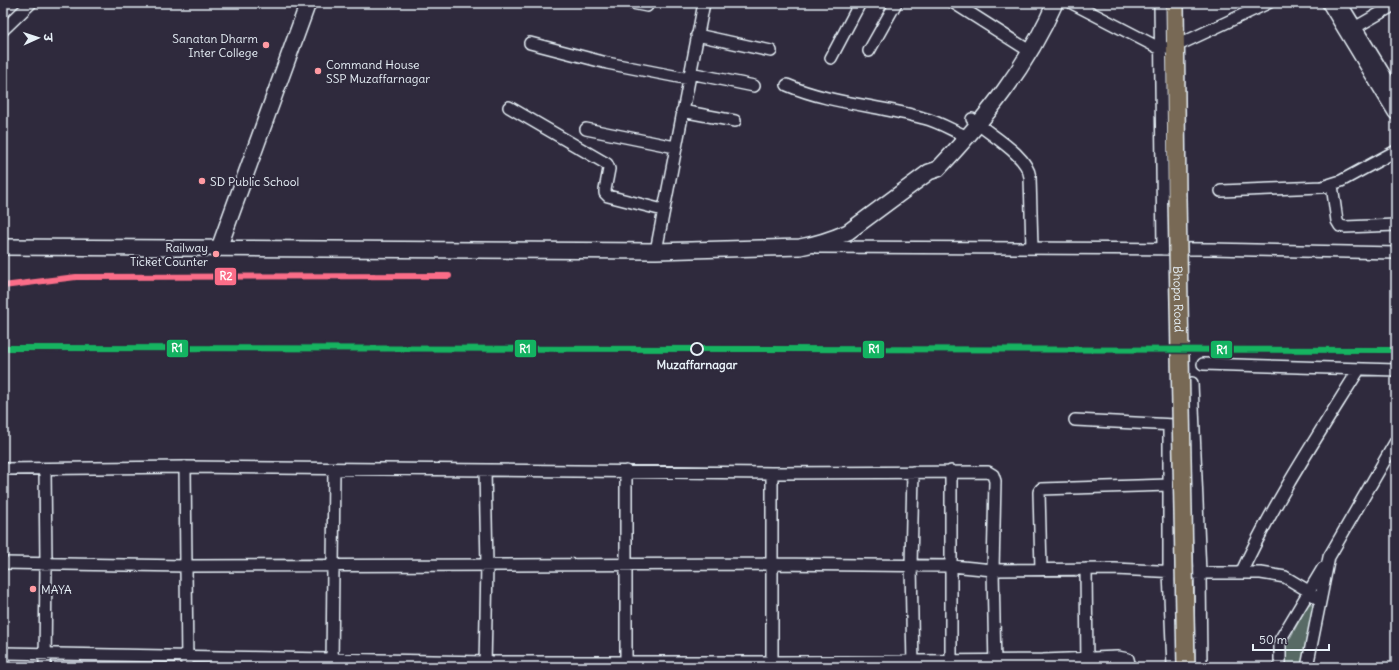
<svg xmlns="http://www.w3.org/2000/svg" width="1399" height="670" viewBox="0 0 1399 670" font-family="Delius,'Playpen Sans Deva',sans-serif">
  <rect width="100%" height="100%" fill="#2f2a3d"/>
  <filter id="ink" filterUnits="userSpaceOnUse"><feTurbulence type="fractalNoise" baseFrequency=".025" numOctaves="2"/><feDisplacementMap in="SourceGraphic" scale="8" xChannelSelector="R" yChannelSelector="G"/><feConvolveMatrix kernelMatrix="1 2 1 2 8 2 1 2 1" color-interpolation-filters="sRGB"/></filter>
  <g filter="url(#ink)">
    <!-- green -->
    <path fill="#586b65" stroke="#a0aeae" d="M 1308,604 L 1316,606 L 1304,667 L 1285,667 L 1284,650 Z"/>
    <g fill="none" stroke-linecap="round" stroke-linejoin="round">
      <defs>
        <path id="street" d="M 632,3 L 647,6
          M 954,3 L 1031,52
          M 1072,3 L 1161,49 L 1176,46 L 1268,3
          M 1160,3 L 1163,249
          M 1341,3 L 1396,93
          M 1356,27 L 1396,4
          M 3,30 L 31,3
          M 697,35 L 771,51
          M 530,43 L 607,63 L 689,79
          M 869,51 L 896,3
          M 831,58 L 860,3
          M 690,73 L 754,86
          M 787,85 C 831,104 878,105 923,118 C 940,122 953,131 968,137
          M 509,107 L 607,164 L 609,169 L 605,190 L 605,193 L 608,196 L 663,210
          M 682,111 L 735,121
          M 972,119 C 988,134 1027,154 1030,177 L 1032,248
          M 586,129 L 675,147
          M 1332,185 L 1337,221 L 1340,226 L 1345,227 L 1396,225
          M 1221,191 L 1322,187 L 1341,181 L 1396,151
          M 816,247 L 1211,249 L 1396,253
          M 656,251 L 704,3
          M 1203,364 L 1396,370
          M 1192,383 L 1200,573 L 1201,667
          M 1075,420 L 1175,425
          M 1169,425 L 1169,572 L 1173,667
          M 185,467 L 187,667
          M 3,469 L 185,467 L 772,473 L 988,472 L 993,475 L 995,481 L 993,570 L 995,667
          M 45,469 L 46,563 L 45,667
          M 626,471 L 626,667
          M 951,471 L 951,667
          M 913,472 L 911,566 L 913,666
          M 3,563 L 186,566 L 772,564 L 952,566 L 993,570 L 1115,569 L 1200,573 L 1261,573 L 1285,577 L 1310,592 L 1320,601
          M 1041,569 L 1039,492 L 1041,489 L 1169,485
          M 1086,569 L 1087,667
          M 1241,573 C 1274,502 1317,437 1358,371 L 1361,369
          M 3,653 L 485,662 L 772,662 L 1043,660 L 1118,657 L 1128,659 L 1130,667
          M 332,667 L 334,469
          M 485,667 L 487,564 L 485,471
          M 772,667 L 772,473
          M 1280,667 L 1280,640 L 1323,568
          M 1307,667 L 1329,557 L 1396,441"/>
        <path id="secondary" d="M 1330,3 L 1396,112
          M 3,247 L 656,251 L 800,247 C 817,244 832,239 848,232 L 929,172 L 938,169 C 986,118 1027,67 1055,3
          M 219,248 L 308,3"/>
        <path id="primary" d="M 1175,3 L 1177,198"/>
      </defs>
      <!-- street casing -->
      <use href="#street" stroke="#e8f1f8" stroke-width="14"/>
      <!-- secondary casing -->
      <use href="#secondary" stroke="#e8f1f8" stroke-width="18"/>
      <!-- primary casing -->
      <use href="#primary" stroke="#e8f1f8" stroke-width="20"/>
      <!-- street -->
      <use href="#street" stroke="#2f2a3d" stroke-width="11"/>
      <!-- secondary -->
      <use href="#secondary" stroke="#2f2a3d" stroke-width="15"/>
      <!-- primary -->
      <use href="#primary" stroke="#786954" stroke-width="17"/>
      <defs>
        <path id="rail" d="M 3,286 L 76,277 L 449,276"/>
      </defs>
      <!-- rail casing -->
      <use href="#rail" stroke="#e8f1f8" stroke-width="4.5"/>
      <!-- rail -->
      <use href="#rail" stroke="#2f2a3d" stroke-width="3" stroke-dasharray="9" stroke-linecap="butt"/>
      <defs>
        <g id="primary-bridge">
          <path id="s1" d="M 1177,198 L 1186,667"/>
        </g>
      </defs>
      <!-- primary-bridge casing -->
      <use href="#primary-bridge" stroke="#e8f1f8" stroke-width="20" stroke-linecap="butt"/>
      <!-- primary-bridge -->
      <use href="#primary-bridge" stroke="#786954" stroke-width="17"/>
      <defs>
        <path id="rail-1" d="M 3,348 L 1396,350"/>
        <path id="rail-2" d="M 3,286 L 76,277 L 449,276"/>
      </defs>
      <!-- rail-1 casing -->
      <use href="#rail-1" stroke="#2f2a3d" stroke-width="9"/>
      <!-- rail-2 casing -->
      <use href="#rail-2" stroke="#2f2a3d" stroke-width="9"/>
      <!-- rail-1 -->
      <use href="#rail-1" stroke="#13b361" stroke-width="6"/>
      <!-- rail-2 -->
      <use href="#rail-2" stroke="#fb6d88" stroke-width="6"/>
    </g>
  </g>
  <!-- markers -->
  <g fill="#ff9aa2" stroke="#2f2a3d" stroke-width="1.5">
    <circle cx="266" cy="45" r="4"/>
    <circle cx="318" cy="71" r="4"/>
    <circle cx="202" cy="181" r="4"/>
    <circle cx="216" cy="254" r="4"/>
    <circle cx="33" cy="589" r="4"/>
  </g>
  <circle fill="#2f2a3d" stroke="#e8f1f8" stroke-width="2" cx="697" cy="349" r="6"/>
  <g text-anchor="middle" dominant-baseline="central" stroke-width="4" stroke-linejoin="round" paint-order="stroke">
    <!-- poi labels -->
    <g font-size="12" fill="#e8f1f8" stroke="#2f2a3d" text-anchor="start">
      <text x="258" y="38" text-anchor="end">Sanatan Dharm<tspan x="258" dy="14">Inter College</tspan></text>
      <text x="326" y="64">Command House<tspan x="326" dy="14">SSP Muzaffarnagar</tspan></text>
      <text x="210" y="181">SD Public School</text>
      <text x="208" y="247" text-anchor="end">Railway<tspan x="208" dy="14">Ticket Counter</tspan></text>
      <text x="41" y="589">MAYA</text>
    </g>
    <!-- street labels -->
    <g font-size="12" fill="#e8f1f8" stroke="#2f2a3d">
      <text stroke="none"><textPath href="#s1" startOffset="101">Bhopa Road</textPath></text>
    </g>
    <!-- stop labels -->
    <g font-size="12" font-weight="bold" fill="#e8f1f8" stroke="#2f2a3d">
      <text x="697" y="364">Muzaffarnagar</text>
    </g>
  </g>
  <g stroke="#2f2a3d" stroke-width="1.5">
    <rect x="214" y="267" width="23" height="19" rx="4" fill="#fb6d88"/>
    <rect x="166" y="339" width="23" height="19" rx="4" fill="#13b361"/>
    <rect x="514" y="339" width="23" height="19" rx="4" fill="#13b361"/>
    <rect x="862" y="340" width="23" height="19" rx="4" fill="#13b361"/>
    <rect x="1210" y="340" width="23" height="19" rx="4" fill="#13b361"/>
  </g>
  <g font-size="11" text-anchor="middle" font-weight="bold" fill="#fff">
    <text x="226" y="280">R2</text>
    <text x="177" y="352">R1</text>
    <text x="525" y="353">R1</text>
    <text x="874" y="353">R1</text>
    <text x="1222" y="354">R1</text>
  </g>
  <!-- margin -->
  <rect width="1399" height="670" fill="none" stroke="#2f2a3d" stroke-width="16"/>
  <rect x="8" y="8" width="1383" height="654" fill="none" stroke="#e8f1f8" stroke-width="1.5" filter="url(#ink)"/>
  <!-- north arrow -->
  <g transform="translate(38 38) rotate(87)" stroke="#2f2a3d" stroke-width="3" paint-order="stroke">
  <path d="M0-3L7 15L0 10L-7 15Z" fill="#e8f1f8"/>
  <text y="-6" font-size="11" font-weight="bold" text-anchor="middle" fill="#e8f1f8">उ</text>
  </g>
  <!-- scale -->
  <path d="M1253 644v6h76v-6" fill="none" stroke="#e8f1f8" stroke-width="2"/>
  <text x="1259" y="644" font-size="12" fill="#e8f1f8" stroke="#2f2a3d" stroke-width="3" paint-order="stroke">50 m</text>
</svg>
